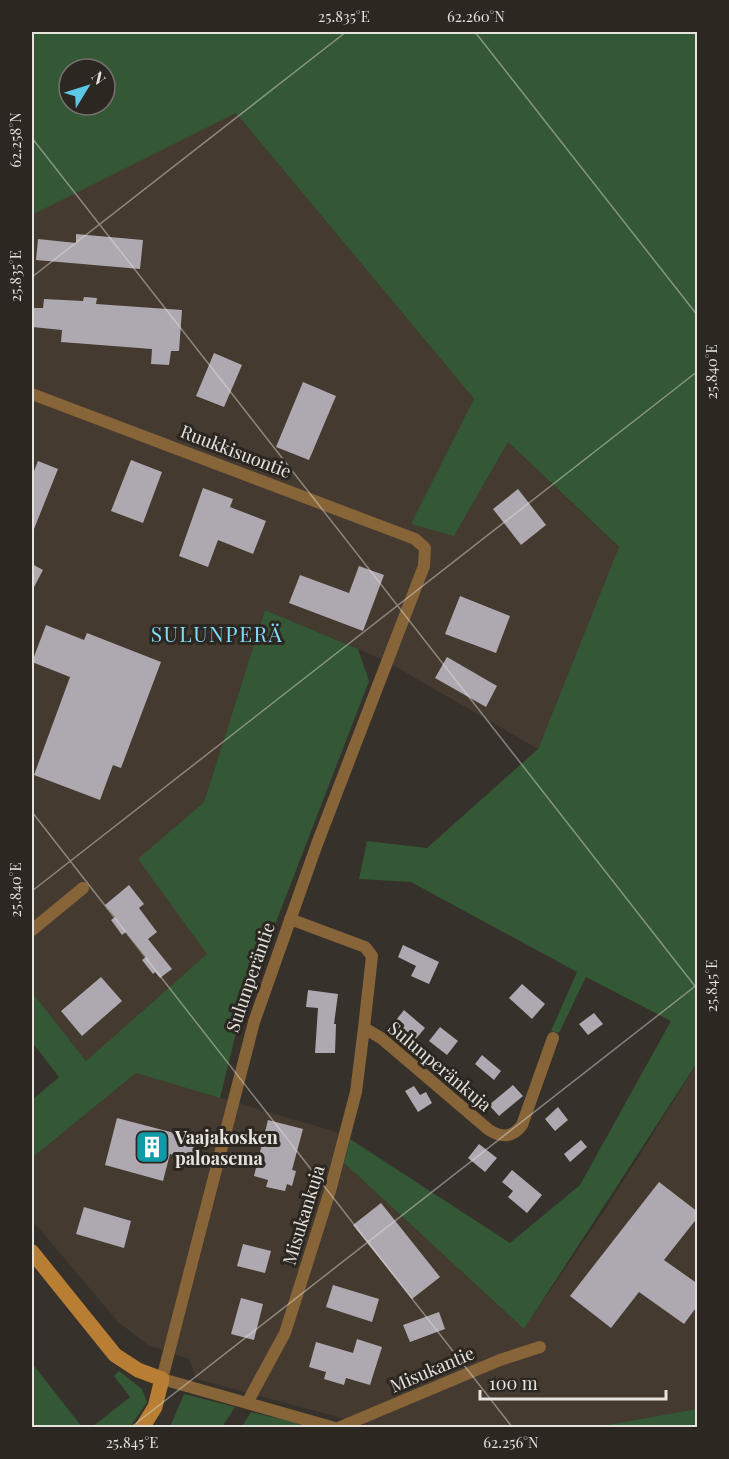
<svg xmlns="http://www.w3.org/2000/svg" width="729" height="1459" viewBox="0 0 729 1459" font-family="'Playfair Display',serif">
  <rect width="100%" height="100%" fill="#36312b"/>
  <!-- built -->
  <path fill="#443a30" d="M 236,113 L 474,399 L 454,536 L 508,442 L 619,548 L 538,749 L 384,660 L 265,610 L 204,802 L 139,859 L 208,954 L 86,1061 L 32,992 L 32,215 Z
    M 697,1064 L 697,1409 L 595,1427 L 366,1427 L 364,1424 L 196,1379 L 189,1359 L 148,1345 L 118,1322 L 32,1220 L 32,1158 L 136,1073 L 340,1133 L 334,1158 L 344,1163 L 524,1329 L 605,1210 Z"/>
  <!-- green -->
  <path fill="#345735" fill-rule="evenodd" d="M 32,32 L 697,32 L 697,1063 L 524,1329 L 344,1163 L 350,1139 L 510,1243 L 580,1185 L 671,1021 L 586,977 L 559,1033 L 551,1031 L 577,972 L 411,882 L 359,879 L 367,841 L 427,848 L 538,749 L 619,547 L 508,442 L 454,536 L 411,524 L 474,399 L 236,113 L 32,215 ZM 69,69 L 105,69 L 105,105 L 69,105 Z
    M 265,610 L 358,649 L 369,681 L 241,1013 L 220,1098 L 136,1073 L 32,1158 L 32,1100 L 59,1077 L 32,1042 L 32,992 L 86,1061 L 207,954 L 138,859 L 204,802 Z
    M 32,1363 L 82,1427 L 32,1427 Z
    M 119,1371 L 142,1389 L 147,1402 L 130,1427 L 92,1427 L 130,1397 L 114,1376 Z
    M 184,1394 L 235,1407 L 222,1427 L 170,1427 Z
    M 697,1409 L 697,1427 L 595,1427 Z
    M 251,1412 L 315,1427 L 241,1428 Z"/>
  <!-- building -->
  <path fill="#aea9b1" d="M 76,234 L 143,240 L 140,269 L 36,260 L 38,239 L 76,243 Z
    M 84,297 L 97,298 L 96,304 L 182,310 L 179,351 L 171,351 L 169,365 L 151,364 L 152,349 L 61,342 L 62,330 L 32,327 L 32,308 L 43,308 L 44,299 L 83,301 Z
    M 214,353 L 242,365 L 224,407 L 196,396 Z
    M 303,382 L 336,396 L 309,460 L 276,447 Z
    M 131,460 L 162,472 L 143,523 L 111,511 Z
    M 38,461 L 58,469 L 32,534 L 32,476 Z
    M 203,488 L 233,499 L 230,507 L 266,521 L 253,554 L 218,540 L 208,567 L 179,556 Z
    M 518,489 L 546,525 L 521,545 L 493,509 Z
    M 32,564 L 43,570 L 32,591 Z
    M 359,566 L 384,575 L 363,631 L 289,603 L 300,575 L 349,593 Z
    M 460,596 L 510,616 L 496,653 L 445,634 Z
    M 46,625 L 84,640 L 87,633 L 161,662 L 121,768 L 113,765 L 100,800 L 34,775 L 70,677 L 32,662 Z
    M 447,657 L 497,686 L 486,707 L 435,678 Z
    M 129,885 L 144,904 L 139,908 L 157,932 L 148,939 L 172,969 L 160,978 L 155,972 L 153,974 L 142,960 L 146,957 L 126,932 L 122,935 L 111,920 L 115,917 L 105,905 Z
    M 403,945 L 439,962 L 429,984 L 411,976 L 416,966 L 398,957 Z
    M 101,977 L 122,1001 L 82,1036 L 61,1011 Z
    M 522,984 L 545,1004 L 532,1019 L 509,998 Z
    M 308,990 L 338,994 L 334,1024 L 336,1024 L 335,1053 L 315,1053 L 318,1008 L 306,1007 Z
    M 404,1010 L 425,1028 L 414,1041 L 393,1024 Z
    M 594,1013 L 603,1024 L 588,1035 L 579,1024 Z
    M 440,1027 L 458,1041 L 447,1055 L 429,1041 Z
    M 482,1055 L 501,1071 L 494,1080 L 475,1064 Z
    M 513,1085 L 523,1096 L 499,1116 L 489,1105 Z
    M 414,1086 L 420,1095 L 426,1092 L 432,1103 L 418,1112 L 405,1091 Z
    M 558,1107 L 568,1120 L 555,1131 L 545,1119 Z
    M 117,1118 L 197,1139 L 192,1160 L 170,1154 L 163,1181 L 105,1165 Z
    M 268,1120 L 303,1129 L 292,1170 L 296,1171 L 292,1186 L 287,1184 L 285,1191 L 266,1187 L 268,1180 L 254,1176 Z
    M 581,1140 L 587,1147 L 570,1162 L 564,1154 Z
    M 479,1144 L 497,1158 L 485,1172 L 468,1158 Z
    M 512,1170 L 542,1195 L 527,1213 L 508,1197 L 513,1191 L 502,1182 Z
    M 659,1182 L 698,1212 L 698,1217 L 664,1260 L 698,1284 L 698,1305 L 684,1324 L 639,1292 L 611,1328 L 570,1296 Z
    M 381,1203 L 440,1277 L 412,1299 L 353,1225 Z
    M 84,1207 L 131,1221 L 124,1248 L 76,1234 Z
    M 243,1244 L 271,1251 L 265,1273 L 237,1266 Z
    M 333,1285 L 379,1299 L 372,1322 L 326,1307 Z
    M 241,1298 L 263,1304 L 254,1340 L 231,1334 Z
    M 439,1312 L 445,1329 L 410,1342 L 403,1325 Z
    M 357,1339 L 382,1347 L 370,1385 L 346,1378 L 344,1385 L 324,1379 L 326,1372 L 309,1367 L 316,1342 L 353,1353 Z"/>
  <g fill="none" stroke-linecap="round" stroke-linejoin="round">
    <!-- street -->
    <path stroke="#886439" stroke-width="12" d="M 32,394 L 415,539 L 425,548 L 424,566 L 317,844 L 254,1022 L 162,1379 L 335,1428
      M 290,919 L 365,947 L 372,956 L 364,1028 L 381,1038 L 489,1130 C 502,1138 512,1138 522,1125 L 553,1038
      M 32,930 L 83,888
      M 247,1403 L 285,1333 L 330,1191 L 356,1092 L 364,1028
      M 338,1428 L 500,1360 L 540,1347"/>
    <!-- secondary -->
    <path stroke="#b87f34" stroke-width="15" d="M 32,1252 L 115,1355 L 138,1370 L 162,1379 L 155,1407 L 142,1428"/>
  </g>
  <!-- ticks -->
  <path fill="none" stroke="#e6e2de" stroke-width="1.5" stroke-opacity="0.45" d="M 475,32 L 698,316M 32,138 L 698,990M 32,277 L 346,32M 32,812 L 513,1428M 32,891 L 698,371M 130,1428 L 698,984"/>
  <!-- icons -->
  <defs>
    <symbol id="building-square" viewBox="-11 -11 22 22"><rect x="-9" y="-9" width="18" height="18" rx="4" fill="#0f9aa8" stroke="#2c2721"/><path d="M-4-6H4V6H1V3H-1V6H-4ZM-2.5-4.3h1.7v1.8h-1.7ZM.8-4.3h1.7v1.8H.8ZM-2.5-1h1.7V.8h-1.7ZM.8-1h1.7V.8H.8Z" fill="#fff"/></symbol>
  </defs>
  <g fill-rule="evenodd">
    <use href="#building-square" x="133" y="1128" width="38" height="38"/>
  </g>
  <g text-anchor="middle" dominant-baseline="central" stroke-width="6" stroke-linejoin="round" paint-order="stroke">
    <!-- street labels -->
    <g font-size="18" fill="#e6e2de" stroke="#2c2721">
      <text transform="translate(236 451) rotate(21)">Ruukkisuontie</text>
      <text transform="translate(250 977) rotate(-71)">Sulunperäntie</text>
      <text transform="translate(440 1066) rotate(40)">Sulunperänkuja</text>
      <text transform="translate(303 1215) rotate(-73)">Misukankuja</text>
      <text transform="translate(432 1369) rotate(-23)">Misukantie</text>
    </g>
    <!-- poi labels -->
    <g font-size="18" font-weight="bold" fill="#e6e2de" stroke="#2c2721" text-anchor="start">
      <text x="175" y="1137">Vaajakosken<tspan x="175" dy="21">paloasema</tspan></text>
    </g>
    <!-- quarter labels -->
    <g font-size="21" letter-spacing="1.5" fill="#7fdefd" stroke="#2c2721">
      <text x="217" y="633">SULUNPERÄ</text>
    </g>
  </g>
  <!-- border -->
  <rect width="729" height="1459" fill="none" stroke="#2c2721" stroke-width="66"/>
  <!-- north arrow -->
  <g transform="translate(87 87) rotate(52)"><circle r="28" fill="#2c2721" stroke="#76726d" stroke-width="1.5"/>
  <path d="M0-4.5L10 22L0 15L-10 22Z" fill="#5dc7e8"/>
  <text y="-9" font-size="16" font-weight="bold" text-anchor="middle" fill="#e6e2de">N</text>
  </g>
  <!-- scale -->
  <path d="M480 1390v9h186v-9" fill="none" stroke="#e6e2de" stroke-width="3"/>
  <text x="489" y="1390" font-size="18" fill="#e6e2de" stroke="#2c2721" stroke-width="4.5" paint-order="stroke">100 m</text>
  <rect x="33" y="33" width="663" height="1393" fill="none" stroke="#e6e2de" stroke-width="2"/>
  <g font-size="15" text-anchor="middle" fill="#e6e2de">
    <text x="344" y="22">25.835°E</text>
    <text x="476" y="22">62.260°N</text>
    <text transform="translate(16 140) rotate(-90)" y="5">62.258°N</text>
    <text transform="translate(16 276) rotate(-90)" y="5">25.835°E</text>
    <text transform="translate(712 372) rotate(-90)" y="5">25.840°E</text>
    <text transform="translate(16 890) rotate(-90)" y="5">25.840°E</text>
    <text transform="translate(712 986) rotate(-90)" y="5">25.845°E</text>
    <text x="132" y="1448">25.845°E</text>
    <text x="511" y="1448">62.256°N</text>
  </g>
</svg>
